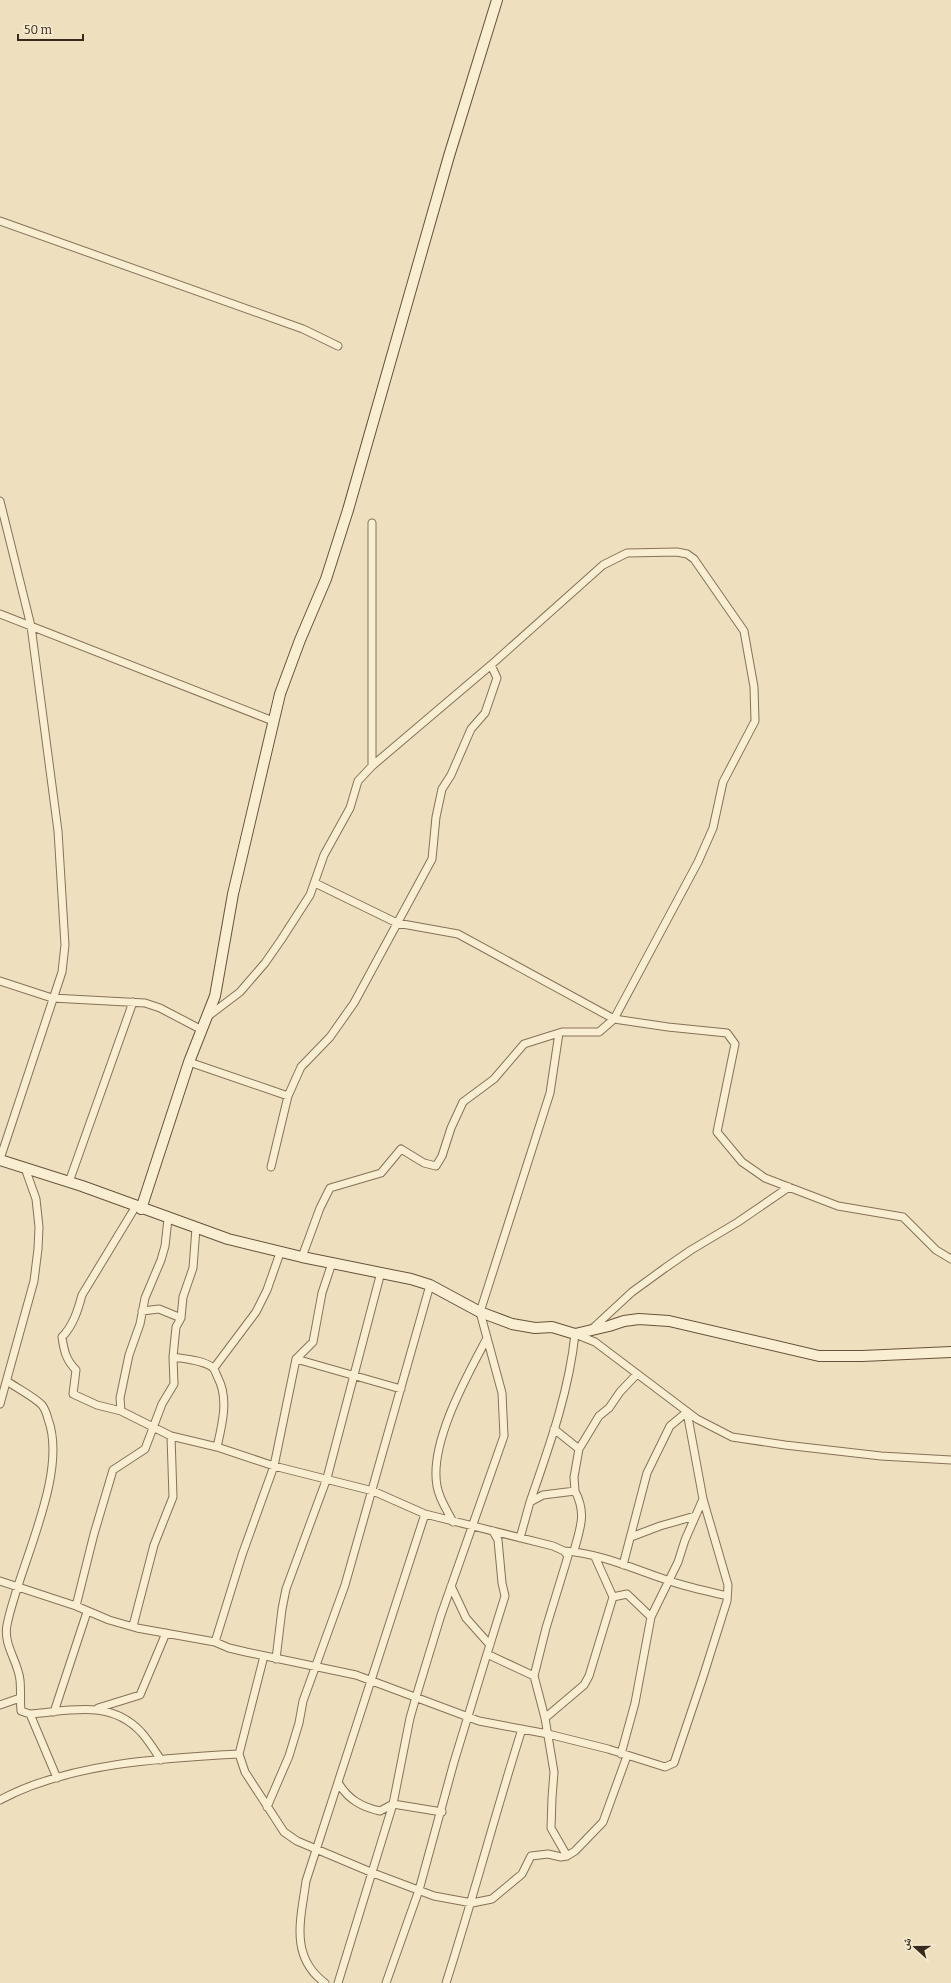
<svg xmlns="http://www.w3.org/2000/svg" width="951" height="1983" viewBox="0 0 951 1983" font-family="Bitter,'Noto Naskh Arabic',serif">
  <rect width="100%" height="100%" fill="#eee0bf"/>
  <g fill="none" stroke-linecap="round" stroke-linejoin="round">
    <defs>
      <path id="street" d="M 0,221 L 303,329 L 338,346
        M 0,501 L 31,626 L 58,831 L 65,945 L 62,972 L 0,1159
        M 0,614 L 273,721
        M 315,883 L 397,923 L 458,934 L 614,1019 L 668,1027 L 727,1033 L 735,1044 L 717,1132 L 742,1162 L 765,1178 L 838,1206 L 903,1217 L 936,1250 L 951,1259
        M 0,981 L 52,998 L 145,1003 L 160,1008 L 202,1030
        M 207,1017 L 240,992 L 265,963 L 281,940 L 310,895 L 324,855 L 350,808 L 358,781 L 372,766 L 372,523
        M 189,1062 L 288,1096 L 271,1167
        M 288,1096 L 301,1067 L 330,1037 L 354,1003 L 432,859 L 436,817 L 442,789 L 451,775 L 471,729 L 485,713 L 497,678 L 491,665
        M 69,1182 L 133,1002
        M 136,1206 L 82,1295 C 78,1310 73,1326 62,1337 C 64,1351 66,1360 76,1370 L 73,1394 L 97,1405 L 121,1411 L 171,1436 L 217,1447 L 274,1466 L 373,1491 L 425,1514 L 553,1546 L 564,1551 L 568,1556 L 565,1566 L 546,1628 L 534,1676
        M 302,1257 L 320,1208 L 330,1188 L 381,1173 L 401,1149 L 424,1163 L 436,1166 L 442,1156 L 451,1128 L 463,1102 L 494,1079 L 524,1044 L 562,1032 L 599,1032 L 614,1019 L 698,862 L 713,828 L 723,782 L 755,721 L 754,687 L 744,631 L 694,559 L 687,554 L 677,552 L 627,553 L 603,565 L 491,665 L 372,766
        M 142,1311 L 159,1309 L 181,1318
        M 592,1329 L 632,1292 L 665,1268 L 691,1250 L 738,1222 L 789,1187
        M 173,1357 C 185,1359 202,1360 212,1367 C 215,1369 216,1374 218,1378 C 229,1399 222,1425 217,1447
        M 296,1359 L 401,1389
        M 214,1368 L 256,1312 L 267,1290 L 280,1253
        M 7,1381 C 18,1389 33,1396 42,1405 C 45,1409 47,1415 48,1419 C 69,1474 18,1568 7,1625 C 3,1645 18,1661 20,1680 C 21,1690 20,1701 21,1711 L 30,1714 L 57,1778
        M 0,1404 L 34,1281 L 38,1249 L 39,1227 L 36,1199 L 25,1168
        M 121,1411 L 120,1398 L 129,1355 L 140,1324 L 145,1298 L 161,1260 L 165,1246 L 168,1219
        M 554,1429 L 579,1449
        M 530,1502 C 549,1447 569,1392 575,1334 L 595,1342 L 697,1419 L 732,1437 L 785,1445 L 881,1456 L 951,1460
        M 453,1522 C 447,1510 439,1499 437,1486 C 429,1443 467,1376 487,1338
        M 493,1531 L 498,1540 L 502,1583 L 505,1596 L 487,1654 L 534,1676 L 545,1718 L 554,1772 L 552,1798 L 551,1828 L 567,1856
        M 631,1537 L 660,1526 L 695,1516
        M 520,1538 L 530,1502 L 543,1495 L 575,1491 L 574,1477 L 579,1449 L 599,1416 L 609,1408 L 620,1392 L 637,1374
        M 564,1551 C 599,1553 634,1569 667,1580 C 686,1587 707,1591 727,1596
        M 574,1551 C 580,1528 587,1514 575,1491
        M 623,1565 L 647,1473 L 670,1426 L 687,1412
        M 0,1581 L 76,1606 L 109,1620 L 137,1628 L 215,1642 L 229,1648 L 246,1652 L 356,1675 L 479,1721 L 548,1734 L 608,1749 L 665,1767 L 674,1763 L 703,1677 L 727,1601 L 728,1585 L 703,1499
        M 451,1586 L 466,1618 L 490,1645
        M 613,1597 L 627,1594 L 651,1617 L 635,1703 L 621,1754
        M 76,1606 L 94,1534 L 113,1470 L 145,1449 L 162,1404 L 174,1384 L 173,1357 L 176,1327 L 181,1318 L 183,1297 L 193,1268 L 196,1228
        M 651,1617 L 678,1562 L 685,1540 L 703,1499 L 687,1412
        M 133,1626 L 154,1545 L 173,1497 L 171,1436
        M 215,1642 L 242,1555 L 274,1466 L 296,1359 L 313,1342 L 322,1293 L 332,1263
        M 264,1656 L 239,1754 L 245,1772 L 284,1832 L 297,1841 L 373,1873 L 434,1896 L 472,1903 L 492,1899 L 522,1874 L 531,1856 L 548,1854 L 561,1857 L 567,1856 L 575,1851 L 603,1822 L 627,1756
        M 276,1659 L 282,1609 L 286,1589 L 327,1478 L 381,1272
        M 0,1705 L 20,1698
        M 98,1708 L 140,1695 L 166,1633
        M 54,1712 L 87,1612
        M 30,1714 C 70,1711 110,1699 141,1732 C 149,1741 155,1751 161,1760
        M 545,1718 L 584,1685 L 589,1676 L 613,1597 L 595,1557
        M 339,1784 C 349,1800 362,1807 380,1811 L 393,1804 L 442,1812
        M 0,1800 C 68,1763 163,1758 239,1754
        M 267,1807 L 289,1756 L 299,1723 L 303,1701 L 345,1585 L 430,1285
        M 325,1983 C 289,1956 301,1919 306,1881 L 425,1514
        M 338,1983 L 393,1804 L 410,1718 L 416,1697 L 441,1615 L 504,1436 L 502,1393 L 480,1312 L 550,1093 L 559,1033
        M 386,1983 L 419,1890 L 454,1762 L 487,1654
        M 446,1983 C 473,1899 495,1814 522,1729"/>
      <path id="secondary" d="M 0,1160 L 82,1186 L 228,1239 L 302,1257 L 411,1279 L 430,1285 L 480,1312 L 512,1324 L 535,1328 L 552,1327 L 575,1334 L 609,1326 L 624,1321 L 639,1319 L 669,1321 L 819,1356 L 862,1356 L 951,1352
        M 141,1209 L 189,1062 L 215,996 L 233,894 L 280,694 L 300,640 L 326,579 L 348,510 L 449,156 L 497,0"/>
    </defs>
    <!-- street casing -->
    <use href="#street" stroke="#877157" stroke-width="9"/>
    <!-- secondary casing -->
    <use href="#secondary" stroke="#69523b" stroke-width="12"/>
    <!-- street -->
    <use href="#street" stroke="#f9edd2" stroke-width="7"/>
    <!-- secondary -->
    <use href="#secondary" stroke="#f9edd2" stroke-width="10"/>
  </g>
  <!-- north arrow -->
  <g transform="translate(915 1947) rotate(291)" stroke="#f6eacf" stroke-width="3" paint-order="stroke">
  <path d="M0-3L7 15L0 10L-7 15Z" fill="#37291c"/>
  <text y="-6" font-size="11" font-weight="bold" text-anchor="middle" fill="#37291c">ش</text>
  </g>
  <!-- scale -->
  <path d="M18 34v6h65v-6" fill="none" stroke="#37291c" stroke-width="2"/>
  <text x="24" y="34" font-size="12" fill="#37291c" stroke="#f6eacf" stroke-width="3" paint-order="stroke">50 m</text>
</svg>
